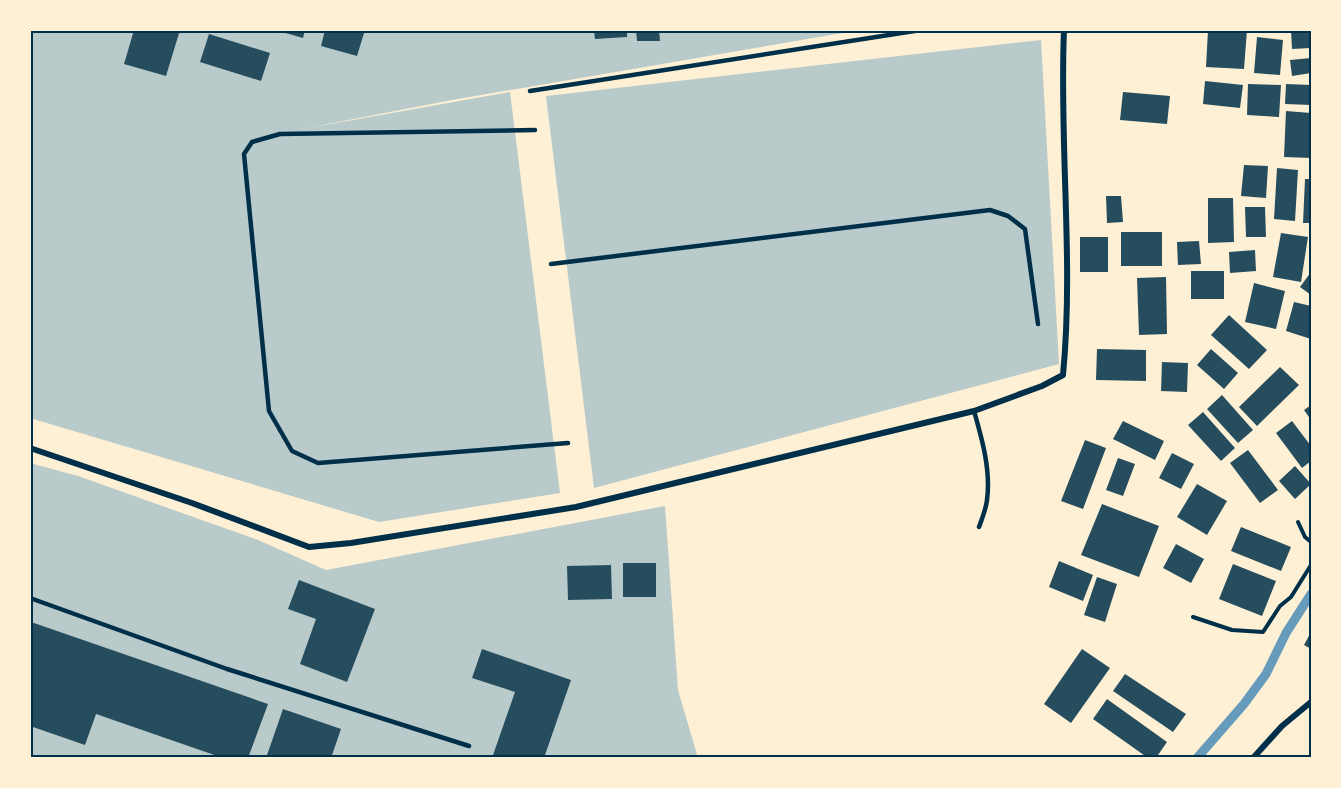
<svg xmlns="http://www.w3.org/2000/svg" width="1341" height="788" viewBox="0 0 1341 788" font-family="'DM Sans',sans-serif">
  <rect width="100%" height="100%" fill="#fdf0d5"/>
  <!-- green -->
  <path fill="#b9caca" d="M 30,30 L 860,30 L 452,100 L 302,129 L 510,92 L 560,493 L 379,522 L 30,418 Z
    M 1041,40 L 1059,364 L 594,488 L 546,96 Z
    M 30,463 L 78,476 L 258,540 L 326,570 L 665,506 L 678,690 L 698,758 L 30,758 Z"/>
  <g fill="none" stroke-linecap="round" stroke-linejoin="round">
    <!-- stream -->
    <path stroke="#669bbc" stroke-width="9" d="M 1197,758 L 1244,704 L 1266,674 L 1286,633 L 1311,594"/>
  </g>
  <!-- building -->
  <path fill="#264d5e" d="M 134,30 L 180,30 L 166,76 L 124,64 Z
    M 275,30 L 305,30 L 303,38 Z
    M 325,30 L 365,30 L 357,56 L 321,46 Z
    M 594,30 L 627,30 L 627,37 L 595,39 Z
    M 636,30 L 659,30 L 660,41 L 637,41 Z
    M 1208,30 L 1247,30 L 1244,69 L 1206,67 Z
    M 1291,30 L 1311,30 L 1311,48 L 1292,49 Z
    M 209,34 L 270,53 L 261,81 L 200,62 Z
    M 1257,37 L 1283,40 L 1280,75 L 1254,73 Z
    M 1311,58 L 1311,73 L 1292,76 L 1290,60 Z
    M 1205,81 L 1243,85 L 1240,108 L 1203,104 Z
    M 1248,84 L 1281,85 L 1279,117 L 1247,115 Z
    M 1286,84 L 1311,85 L 1311,105 L 1285,104 Z
    M 1123,92 L 1170,96 L 1167,124 L 1120,120 Z
    M 1286,111 L 1311,113 L 1311,158 L 1284,157 Z
    M 1244,165 L 1268,166 L 1266,198 L 1241,196 Z
    M 1277,168 L 1298,170 L 1295,221 L 1274,219 Z
    M 1305,179 L 1311,179 L 1311,223 L 1303,223 Z
    M 1106,196 L 1121,196 L 1123,222 L 1107,223 Z
    M 1208,198 L 1233,198 L 1234,242 L 1208,243 Z
    M 1245,207 L 1265,207 L 1266,237 L 1246,237 Z
    M 1121,232 L 1162,232 L 1162,266 L 1121,266 Z
    M 1281,233 L 1308,237 L 1301,282 L 1273,277 Z
    M 1080,237 L 1108,237 L 1108,272 L 1080,272 Z
    M 1199,241 L 1201,264 L 1178,265 L 1177,242 Z
    M 1255,250 L 1256,271 L 1230,273 L 1229,252 Z
    M 1191,271 L 1224,271 L 1224,299 L 1191,299 Z
    M 1311,272 L 1311,295 L 1300,287 Z
    M 1166,277 L 1167,334 L 1139,335 L 1137,278 Z
    M 1254,283 L 1285,291 L 1276,329 L 1245,322 Z
    M 1294,302 L 1311,306 L 1311,339 L 1286,331 Z
    M 1229,315 L 1267,350 L 1249,369 L 1211,335 Z
    M 1097,349 L 1146,350 L 1146,381 L 1096,380 Z
    M 1211,349 L 1238,373 L 1224,389 L 1197,365 Z
    M 1162,362 L 1188,363 L 1187,392 L 1161,391 Z
    M 1280,367 L 1299,385 L 1257,426 L 1239,407 Z
    M 1222,395 L 1253,430 L 1238,443 L 1207,409 Z
    M 1311,405 L 1311,420 L 1304,410 Z
    M 1203,412 L 1235,448 L 1221,461 L 1188,425 Z
    M 1123,421 L 1164,441 L 1155,460 L 1113,439 Z
    M 1292,421 L 1311,446 L 1311,461 L 1302,468 L 1276,433 Z
    M 1085,440 L 1106,448 L 1083,509 L 1061,501 Z
    M 1248,450 L 1278,490 L 1260,503 L 1230,463 Z
    M 1172,453 L 1194,464 L 1181,489 L 1159,478 Z
    M 1118,458 L 1135,464 L 1123,496 L 1106,490 Z
    M 1295,466 L 1311,484 L 1295,499 L 1279,481 Z
    M 1197,484 L 1227,501 L 1207,535 L 1177,517 Z
    M 1102,504 L 1159,526 L 1139,577 L 1081,555 Z
    M 1241,527 L 1291,547 L 1281,571 L 1231,551 Z
    M 1176,544 L 1204,559 L 1191,583 L 1163,568 Z
    M 1059,561 L 1093,575 L 1083,601 L 1049,587 Z
    M 623,563 L 656,563 L 656,597 L 623,597 Z
    M 1233,564 L 1276,581 L 1262,616 L 1219,599 Z
    M 611,565 L 612,599 L 568,600 L 567,566 Z
    M 1097,577 L 1117,584 L 1105,622 L 1084,615 Z
    M 299,580 L 375,609 L 347,682 L 300,664 L 316,619 L 288,609 Z
    M 31,622 L 268,704 L 248,758 L 223,758 L 96,714 L 85,745 L 30,726 Z
    M 1311,632 L 1311,649 L 1304,645 Z
    M 482,649 L 571,680 L 544,758 L 492,758 L 515,692 L 472,678 Z
    M 1082,649 L 1110,668 L 1071,723 L 1044,704 Z
    M 1125,674 L 1186,714 L 1173,732 L 1113,691 Z
    M 1107,699 L 1167,742 L 1156,758 L 1148,758 L 1093,719 Z
    M 283,709 L 341,729 L 331,758 L 266,758 Z"/>
  <g fill="none" stroke-linecap="round" stroke-linejoin="round">
    <!-- path -->
    <path stroke="#003049" stroke-width="4" d="M 1298,522 L 1305,537 L 1311,542
      M 1193,617 L 1232,630 L 1263,632 L 1280,606 L 1291,597 L 1311,565"/>
    <!-- service -->
    <path stroke="#003049" stroke-width="4.5" d="M 530,91 L 921,30
      M 535,130 L 280,134 L 252,142 L 244,154 L 269,411 L 292,451 L 318,463 L 568,443
      M 551,264 L 990,210 L 1008,216 L 1025,229 L 1038,324
      M 974,411 C 982,439 991,470 987,500 C 986,509 982,519 979,527
      M 30,598 L 227,669 L 469,746"/>
    <!-- minor -->
    <path stroke="#003049" stroke-width="6" d="M 30,448 L 192,503 L 309,547 L 351,543 L 576,507 L 974,411 L 1042,386 L 1063,375 C 1074,261 1059,145 1064,30
      M 1253,758 L 1282,726 L 1311,702"/>
  </g>
  <!-- border -->
  <rect width="1341" height="788" fill="none" stroke="#fdf0d5" stroke-width="63"/>
  <rect x="32" y="32" width="1278" height="724" fill="none" stroke="#003049" stroke-width="2"/>
</svg>
